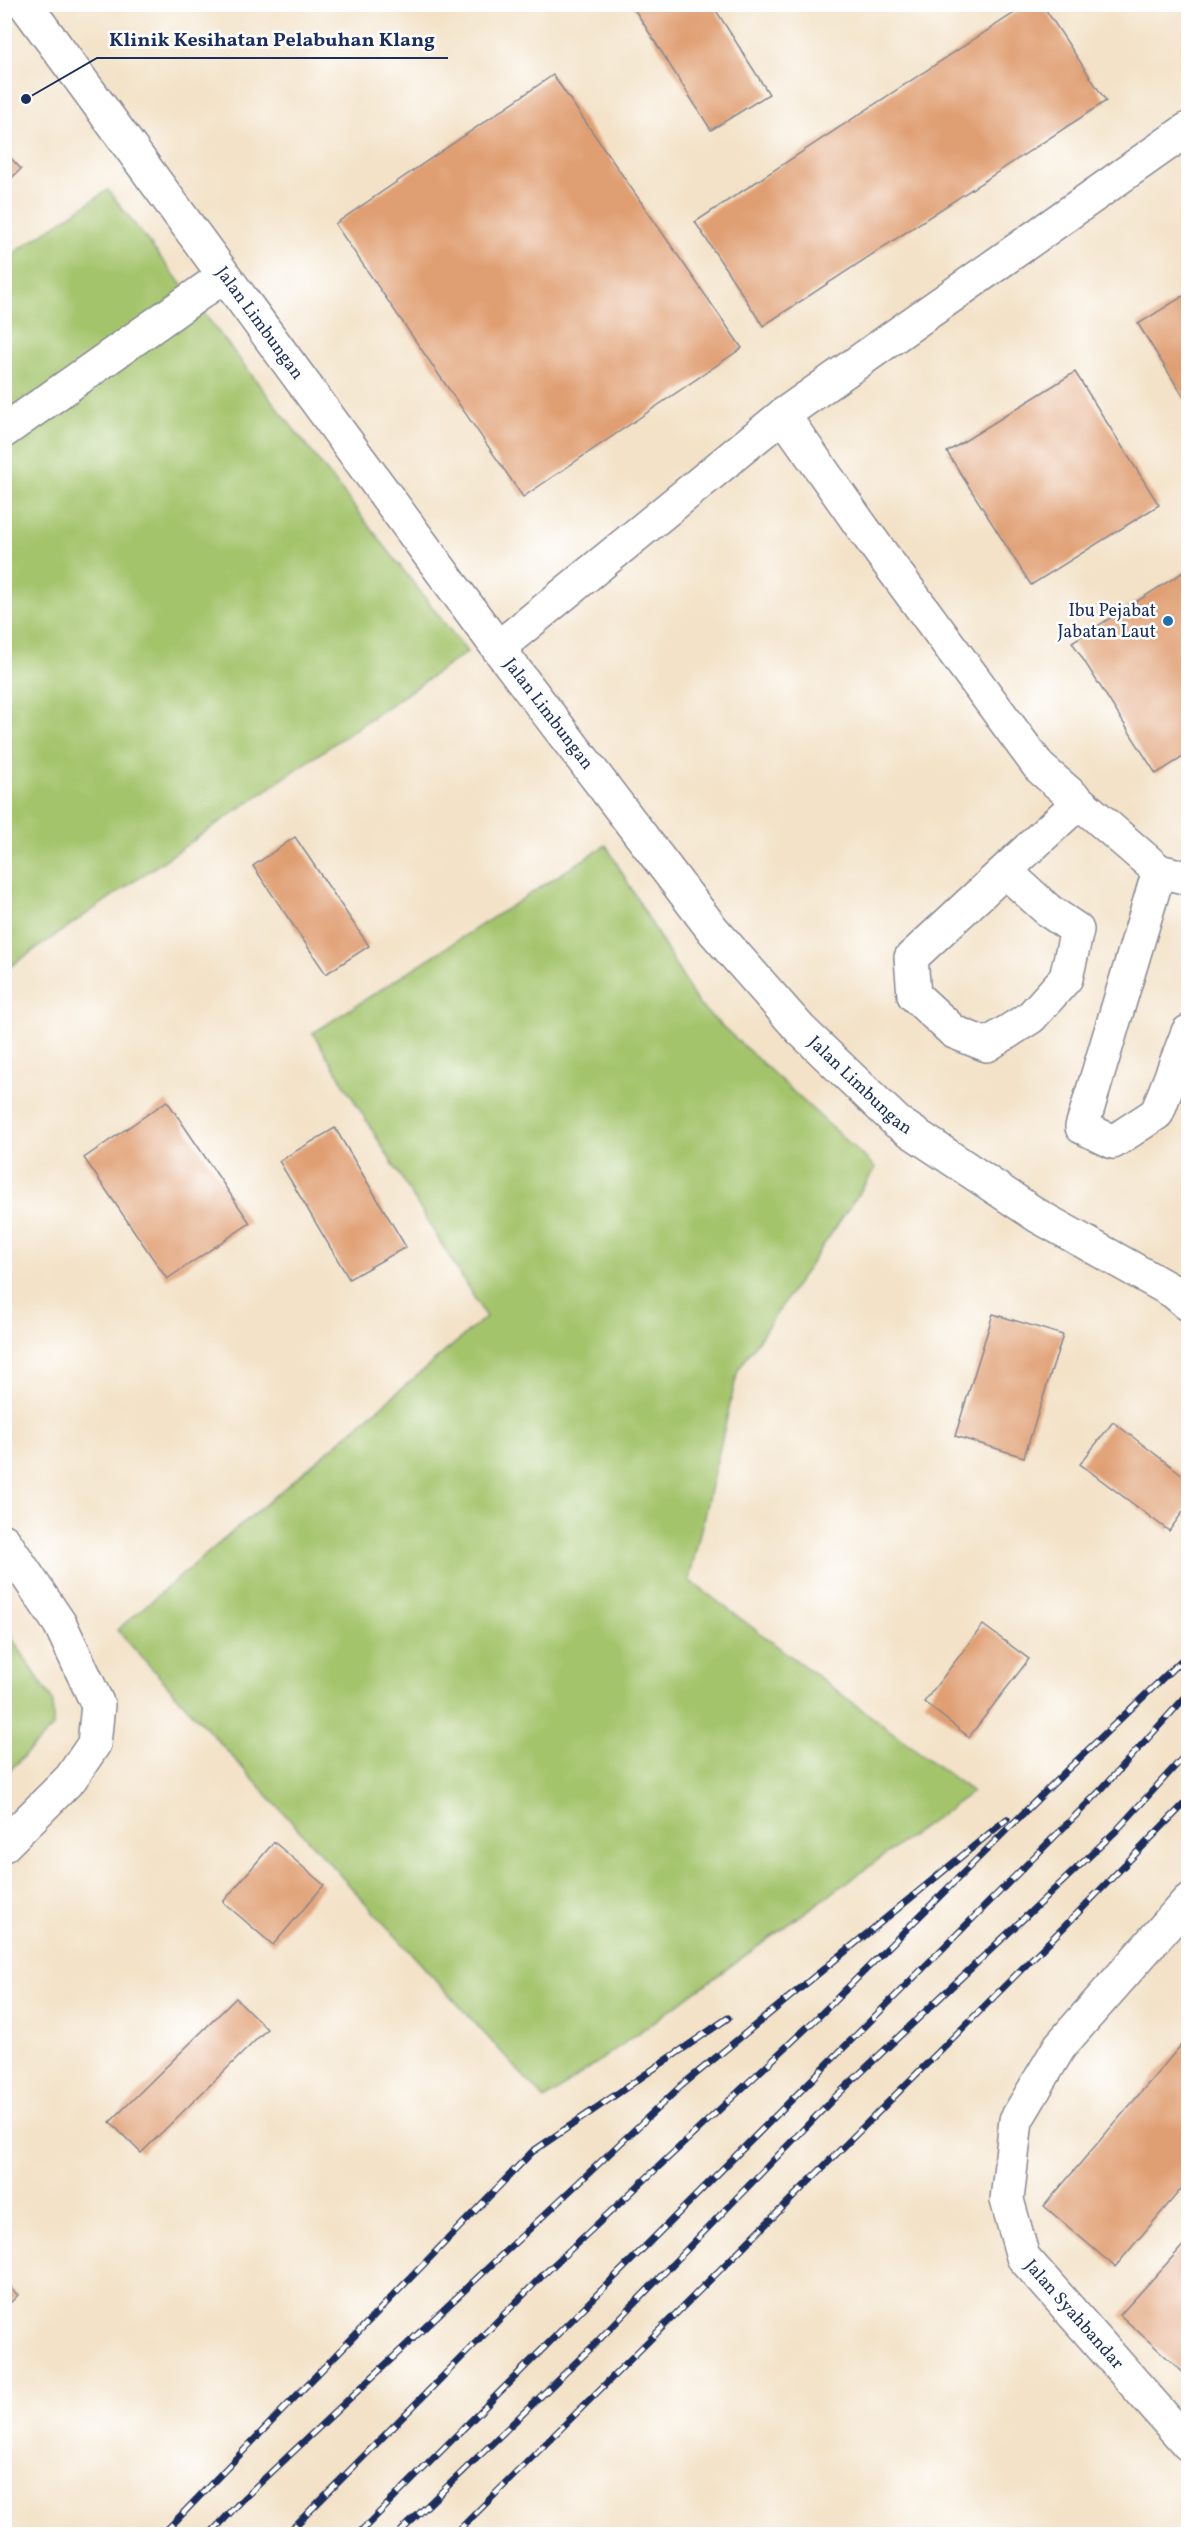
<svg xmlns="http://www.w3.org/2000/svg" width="1193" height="2539" viewBox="0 0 1193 2539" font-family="Vollkorn,serif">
  <rect width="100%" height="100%" fill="#fff"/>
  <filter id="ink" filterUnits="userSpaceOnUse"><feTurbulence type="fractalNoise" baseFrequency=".0167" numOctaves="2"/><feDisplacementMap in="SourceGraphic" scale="12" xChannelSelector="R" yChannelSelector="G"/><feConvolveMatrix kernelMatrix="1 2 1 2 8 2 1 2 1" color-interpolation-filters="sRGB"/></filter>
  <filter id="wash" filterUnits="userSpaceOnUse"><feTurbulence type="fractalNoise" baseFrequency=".008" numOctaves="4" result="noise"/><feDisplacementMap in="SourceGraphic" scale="24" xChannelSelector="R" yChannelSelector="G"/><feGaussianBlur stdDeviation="1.35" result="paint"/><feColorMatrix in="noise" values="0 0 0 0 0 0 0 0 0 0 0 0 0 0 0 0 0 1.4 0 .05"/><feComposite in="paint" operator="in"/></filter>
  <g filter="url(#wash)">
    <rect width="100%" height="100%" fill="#f3e2c7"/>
    <!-- green -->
    <path fill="#a4c46c" stroke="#607a65" stroke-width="1.5" d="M 108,190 L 467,652 L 5,970 L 5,259 Z
      M 606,845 L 698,1004 L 876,1168 L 738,1370 L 689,1580 L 972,1792 L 545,2100 L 117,1630 L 486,1317 L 313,1033 Z
      M 4,1626 L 53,1701 L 53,1727 L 5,1775 Z"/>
    <g id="blocks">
      <!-- building -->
      <path fill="#e09f72" d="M 631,4 L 712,4 L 769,94 L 711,130 Z
        M 1028,4 L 1042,4 L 1106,101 L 763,326 L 695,222 Z
        M 553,75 L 742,348 L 523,497 L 335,224 Z
        M 4,151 L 21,169 L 4,185 Z
        M 1188,293 L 1188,404 L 1138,324 Z
        M 1075,372 L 1159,505 L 1031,585 L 947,452 Z
        M 1188,569 L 1188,754 L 1156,774 L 1072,642 Z
        M 295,837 L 369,946 L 326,974 L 253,866 Z
        M 167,1101 L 250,1223 L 167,1279 L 84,1158 Z
        M 335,1128 L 406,1247 L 349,1279 L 279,1161 Z
        M 993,1314 L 1063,1335 L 1024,1457 L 955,1436 Z
        M 1113,1422 L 1188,1479 L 1188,1505 L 1169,1531 L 1080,1464 Z
        M 983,1625 L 1029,1659 L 969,1737 L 924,1702 Z
        M 274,1842 L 324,1885 L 273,1945 L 223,1902 Z
        M 236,1998 L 267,2029 L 141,2153 L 110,2122 Z
        M 1188,2037 L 1188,2181 L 1115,2267 L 1044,2206 Z
        M 1188,2240 L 1188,2377 L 1120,2315 Z
        M 4,2283 L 18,2295 L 4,2309 Z"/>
    </g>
  </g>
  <g filter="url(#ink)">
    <use href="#blocks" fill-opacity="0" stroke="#878892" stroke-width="1.5"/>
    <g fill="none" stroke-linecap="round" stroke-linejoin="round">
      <defs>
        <g id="minor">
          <path id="s1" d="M 25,4 L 498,648 L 713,930 L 800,1029 L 897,1122 L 1038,1216 L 1174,1292 L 1188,1304"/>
          <path d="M 783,415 L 864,530 L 1040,768 L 1159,871 L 1188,878"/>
          <path d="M 4,431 L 224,276"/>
          <path d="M 498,648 L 783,415 L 1188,129"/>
          <path d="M 1005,871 L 1049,911 L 1077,930 L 1066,978 L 1031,1017 L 987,1045 L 954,1032 L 914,995 L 911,958 L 1079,802"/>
          <path d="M 1159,871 L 1082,1127 L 1113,1142 L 1157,1113 L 1188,1032"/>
          <path d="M 4,1541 L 60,1624 L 98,1705 L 94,1744 L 71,1778 L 4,1845"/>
          <path id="s2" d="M 1188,1901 L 1060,2046 L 1016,2120 L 1007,2200 L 1023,2257 L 1188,2444"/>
        </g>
      </defs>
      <!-- minor casing -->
      <use href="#minor" stroke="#878892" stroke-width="36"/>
      <!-- minor -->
      <use href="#minor" stroke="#fff" stroke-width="33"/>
      <defs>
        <path id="rail" d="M 163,2534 L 532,2152 L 728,2018
          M 210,2534 L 244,2498 L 681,2086 L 1007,1819
          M 287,2534 L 542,2276 L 816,2019 L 1067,1770 L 1188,1654
          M 358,2534 L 1098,1793 L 1188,1694
          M 398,2534 L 592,2347 L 833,2099 L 1116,1831 L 1188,1752
          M 455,2534 L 1066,1925 L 1188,1800"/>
      </defs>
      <!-- rail casing -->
      <use href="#rail" stroke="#1b2f5e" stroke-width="7"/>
      <!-- rail -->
      <use href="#rail" stroke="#fff" stroke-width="4.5" stroke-dasharray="14" stroke-linecap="butt"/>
    </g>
  </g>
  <!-- markers -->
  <circle fill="#1f6fb2" stroke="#fff" stroke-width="2" cx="1168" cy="621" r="6"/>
  <g text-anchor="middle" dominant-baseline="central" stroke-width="5" stroke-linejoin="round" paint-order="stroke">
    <!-- street labels -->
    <g font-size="18" fill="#1b2f5e" stroke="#fff">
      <text stroke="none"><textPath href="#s1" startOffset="396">Jalan Limbungan</textPath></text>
      <text stroke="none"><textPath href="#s1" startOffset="882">Jalan Limbungan</textPath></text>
      <text stroke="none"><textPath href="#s1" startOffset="1368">Jalan Limbungan</textPath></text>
      <text stroke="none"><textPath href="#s2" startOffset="496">Jalan Syahbandar</textPath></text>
    </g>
    <!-- poi labels -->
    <g font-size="18" fill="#1b2f5e" stroke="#fff" text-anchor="end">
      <text x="1156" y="611">Ibu Pejabat<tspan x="1156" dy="21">Jabatan Laut</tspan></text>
    </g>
  </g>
  <!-- callouts -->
  <path fill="none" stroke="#1b2f5e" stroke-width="2" d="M26 99L97 58H448"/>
  <circle fill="#1b2f5e" stroke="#fff" stroke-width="2" cx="26" cy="99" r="6"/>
  <g font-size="20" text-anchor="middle" font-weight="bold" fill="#1b2f5e" stroke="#fff" stroke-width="5" stroke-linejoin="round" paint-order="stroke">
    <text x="272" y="46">Klinik Kesihatan Pelabuhan Klang</text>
  </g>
  <!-- margin -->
  <rect width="1193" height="2539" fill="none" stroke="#fff" stroke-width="24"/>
</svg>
